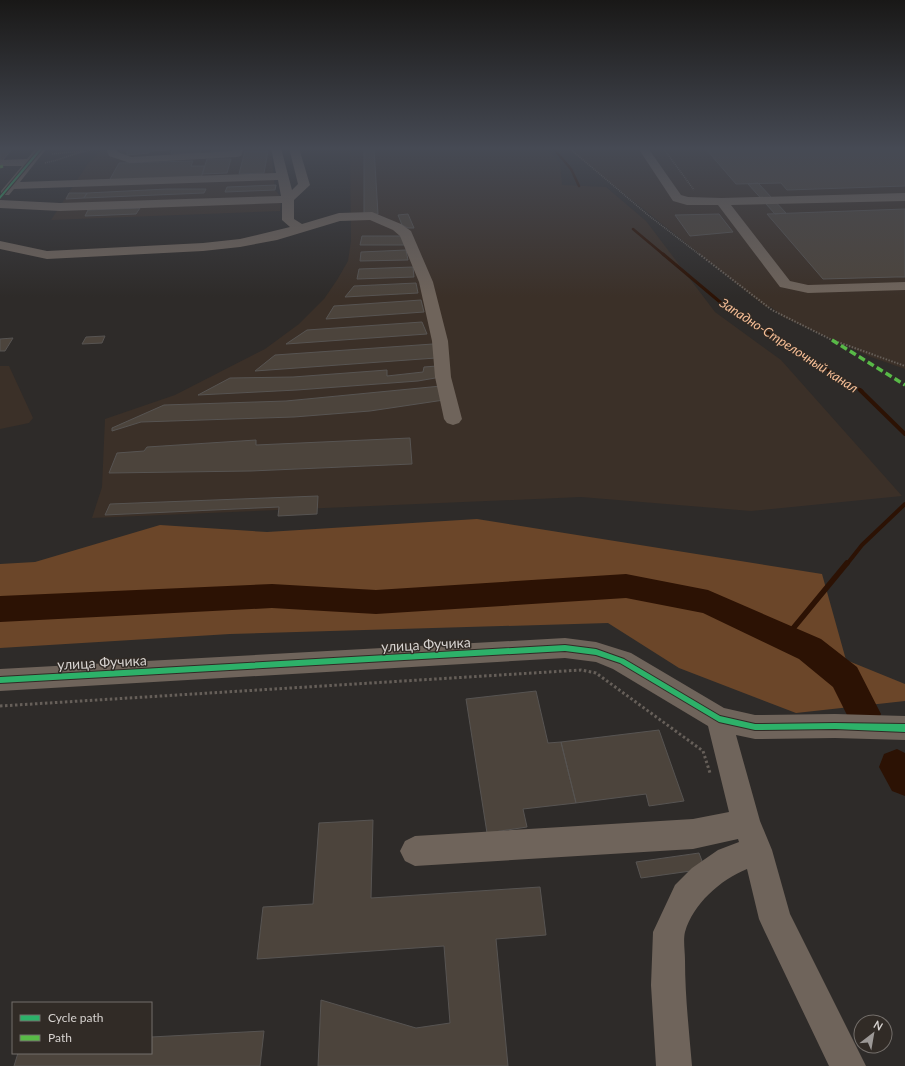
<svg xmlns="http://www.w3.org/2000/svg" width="905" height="1066" viewBox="0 0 905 1066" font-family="Lato,sans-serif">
  <rect width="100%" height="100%" fill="#2e2b29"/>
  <!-- built -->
  <path fill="#3b3028" d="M 130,148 L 271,148 L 275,190 L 281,197 L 280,211 L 51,220 L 89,162 L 97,155 L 97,152 Z
    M 350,148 L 545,148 L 560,162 L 562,185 L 606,187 L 646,221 L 715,312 L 781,360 L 902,496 L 751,511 L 581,497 L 92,518 L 102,487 L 105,419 L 175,395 L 265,349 L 299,324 L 324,299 L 337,280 L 348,261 L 351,241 Z
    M 567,148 L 905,148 L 905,369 L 871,357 L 783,317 L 771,307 L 766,307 Z
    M 0,366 L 9,366 L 33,418 L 29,423 L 0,429 Z"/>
  <!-- forest -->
  <path fill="#6b4629" d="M 477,519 L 822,574 L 846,660 L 905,684 L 905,701 L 796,713 L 679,668 L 608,623 L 230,634 L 0,648 L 0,564 L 35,562 L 160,525 L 267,532 Z"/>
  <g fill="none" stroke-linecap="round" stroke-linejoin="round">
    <!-- stream-far3 -->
    <path stroke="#2c1204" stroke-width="2.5" d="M 553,148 L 571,169 L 579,186
      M 633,229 L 664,255"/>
    <!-- stream-far2 -->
    <path stroke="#2c1204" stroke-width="3" d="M 663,254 L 726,307 L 862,391"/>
    <!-- stream-far1 -->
    <path stroke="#2c1204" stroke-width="4" d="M 860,390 L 905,434
      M 847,564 L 862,545 L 905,504"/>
    <!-- stream -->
    <path stroke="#2c1204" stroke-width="5.5" d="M 786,637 L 847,563"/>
    <!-- river -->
    <path fill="#2c1204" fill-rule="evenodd" d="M 626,574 L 708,590 L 821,639 L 857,667 L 881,714 L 876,725 L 864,730 L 852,725 L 833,687 L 799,659 L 703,613 L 626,598 L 376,614 L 272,608 L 0,622 L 0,596 L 272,584 L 376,590 Z
      M 897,749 L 905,753 L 905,796 L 892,791 L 879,767 L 884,754 Z"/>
  </g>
  <!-- building -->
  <path fill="#4c443c" stroke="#575452" d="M 0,148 L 13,148 L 3,160 L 0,160 Z
    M 148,148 L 149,153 L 127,155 L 127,149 Z
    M 151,148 L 170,148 L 170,150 L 150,151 Z
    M 173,148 L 202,148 L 200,153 L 171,154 Z
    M 212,148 L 235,148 L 233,151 L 211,152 Z
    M 364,148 L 374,148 L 378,214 L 364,215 Z
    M 705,148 L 905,148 L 905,186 L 787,190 L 781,183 L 736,184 Z
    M 245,151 L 268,151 L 264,173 L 239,174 Z
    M 207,159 L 231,159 L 227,173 L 202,174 Z
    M 193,161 L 191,166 L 205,166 L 201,178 L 109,181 L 119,163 Z
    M 758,183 L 786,213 L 775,214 L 748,184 Z
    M 276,185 L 275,190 L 225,192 L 227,187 Z
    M 167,189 L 206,189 L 204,193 L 84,198 L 87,193 Z
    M 69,193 L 87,193 L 84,198 L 66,199 Z
    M 140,208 L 136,214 L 85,216 L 88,210 Z
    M 905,209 L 905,277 L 896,277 L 823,279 L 767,214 Z
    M 408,214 L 414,228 L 408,228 L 402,225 L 398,215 Z
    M 719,214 L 733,232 L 690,236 L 675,215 Z
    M 362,236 L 405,236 L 408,245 L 360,245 Z
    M 406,250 L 408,260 L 360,261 L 361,252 Z
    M 413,267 L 414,277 L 357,279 L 359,269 Z
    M 416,283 L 418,293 L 345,297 L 354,286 Z
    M 421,300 L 424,312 L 326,319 L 334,306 Z
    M 422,322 L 427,334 L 286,344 L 307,330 Z
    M 105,336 L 102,343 L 82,344 L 86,337 Z
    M 13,338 L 5,351 L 0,351 L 0,339 Z
    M 433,344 L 436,358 L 255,371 L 275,355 Z
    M 437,366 L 441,377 L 418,381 L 297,390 L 198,395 L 230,378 L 293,377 L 387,370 L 387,376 L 423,372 L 424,367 Z
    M 441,386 L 444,400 L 370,411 L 294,417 L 141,422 L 112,431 L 112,428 L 164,405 L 286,401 Z
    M 410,438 L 412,464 L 251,471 L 109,473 L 117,453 L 144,451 L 147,447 L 256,440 L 256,445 Z
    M 318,496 L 317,514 L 278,516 L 279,507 L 105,515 L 110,504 Z
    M 536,691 L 548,743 L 561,742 L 576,803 L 523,809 L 527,827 L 487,833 L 466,699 Z
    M 659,730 L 684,801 L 649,806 L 646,794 L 576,803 L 561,742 Z
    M 373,820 L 371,898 L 540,887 L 546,935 L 496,939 L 508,1066 L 318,1066 L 321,1000 L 416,1028 L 450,1023 L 444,946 L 257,959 L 263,907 L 313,904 L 319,823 Z
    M 699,853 L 705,869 L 641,878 L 636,862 Z
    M 264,1031 L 260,1066 L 14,1066 L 18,1053 L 151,1053 L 151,1037 Z"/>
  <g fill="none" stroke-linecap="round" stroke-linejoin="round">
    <!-- path-far2 -->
    <path stroke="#665f59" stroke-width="1.5" stroke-dasharray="1 1" stroke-linecap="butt" d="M 569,148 L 648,215 L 700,255
      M 663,148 L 694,190
      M 52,154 L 83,151
      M 45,163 C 64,159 81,150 100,149"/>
    <!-- path-far1 -->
    <path stroke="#665f59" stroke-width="2" stroke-dasharray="1.5 1.5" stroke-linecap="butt" d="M 699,254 L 772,310 L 832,340 L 905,366"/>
    <!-- path -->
    <path stroke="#665f59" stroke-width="3" stroke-dasharray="2.5 2.5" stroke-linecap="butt" d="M 0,706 L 581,670 L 596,673 L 703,751 L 710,773"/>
    <!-- minor -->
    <path fill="#6f645b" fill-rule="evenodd" d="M 36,148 L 47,148 L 20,182 L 276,173 L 271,148 L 281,148 L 292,190 L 298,184 L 289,148 L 299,148 L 310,185 L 294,200 L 294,219 L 302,224 L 339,213 L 372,212 L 401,224 L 411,231 L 433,282 L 448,341 L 451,377 L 462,419 L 459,423 L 453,425 L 447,423 L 444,419 L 435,377 L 432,341 L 419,282 L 400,236 L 393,230 L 370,220 L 340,221 L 277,240 L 240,247 L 203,251 L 47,259 L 0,249 L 0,241 L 47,251 L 203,243 L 240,239 L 290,227 L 282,220 L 282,203 L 60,211 L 0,208 L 0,200 L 60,203 L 281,196 L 278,180 L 14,189 L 9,195 L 1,195 L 1,191 L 22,166 L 0,166 L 0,160 L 27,159 Z
      M 106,148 L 116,148 L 118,152 L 131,157 L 233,151 L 234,148 L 244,148 L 241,156 L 237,157 L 130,163 L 109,156 Z
      M 638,148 L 648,148 L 681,195 L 688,197 L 722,198 L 905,193 L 905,201 L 731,205 L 790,281 L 808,285 L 905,282 L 905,290 L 808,293 L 780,287 L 718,205 L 687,205 L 673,201 Z
      M 565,638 L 596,642 L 631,653 L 724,708 L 755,715 L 835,714 L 905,716 L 905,740 L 835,738 L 755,739 L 736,735 L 760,821 L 772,850 L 790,914 L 866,1066 L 829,1066 L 764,930 L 759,919 L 747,869 C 720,880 693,904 685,932 C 683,940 685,951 685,960 C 685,995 689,1031 692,1066 L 656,1066 L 651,985 L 653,932 L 675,885 L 692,868 L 718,850 L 739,842 L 738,839 L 693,849 L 415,866 L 405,861 L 400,851 L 405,841 L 415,836 L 693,819 L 729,812 L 708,726 L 613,669 L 596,662 L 565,658 L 0,691 L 0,669 Z"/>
    <!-- quiet-far1 -->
    <path stroke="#58b947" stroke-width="3" stroke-dasharray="5.5 3" stroke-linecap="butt" d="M 0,167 L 3,166"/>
    <!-- quiet -->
    <path stroke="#58b947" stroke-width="3.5" stroke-dasharray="7 3.5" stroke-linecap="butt" d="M 832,340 L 905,385"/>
    <defs>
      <path id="cycleway" d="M 40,148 L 43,148 L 0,199 L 0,196 Z
        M 565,645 L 596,649 L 624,659 L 720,716 L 755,724 L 835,723 L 905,724 L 905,732 L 835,729 L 755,730 L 719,722 L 620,663 L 596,655 L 565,651 L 0,683 L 0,677 Z"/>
    </defs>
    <!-- cycleway casing -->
    <use href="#cycleway" stroke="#312b26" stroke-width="2"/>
    <!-- cycleway -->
    <use href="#cycleway" fill="#2db169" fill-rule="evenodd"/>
  </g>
  <!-- sky -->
  <linearGradient id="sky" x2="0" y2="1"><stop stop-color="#191817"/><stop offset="0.5" stop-color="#464a54"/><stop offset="1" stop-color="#464a54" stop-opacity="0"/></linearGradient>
  <rect width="905" height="297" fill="url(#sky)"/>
  <g text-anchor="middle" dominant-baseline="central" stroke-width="3" stroke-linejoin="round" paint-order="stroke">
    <!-- far-water labels -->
    <g font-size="13" font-style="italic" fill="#f6be96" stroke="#312b26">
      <text transform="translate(789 345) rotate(33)">Западно-Стрелочный канал</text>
    </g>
    <!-- street labels -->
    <g font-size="14" fill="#d7d3d0" stroke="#312b26">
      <text transform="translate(426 644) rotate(-3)">улица Фучика</text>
      <text transform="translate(102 662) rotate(-3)">улица Фучика</text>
    </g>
  </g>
  <!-- legend -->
  <rect x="12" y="1002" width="140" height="52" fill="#312b26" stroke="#736e6a"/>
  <rect x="20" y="1015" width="20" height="6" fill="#2db169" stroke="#736e6a"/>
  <text x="48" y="1022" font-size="12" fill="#d7d3d0">Cycle path</text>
  <rect x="20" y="1035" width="20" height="6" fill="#58b947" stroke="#736e6a"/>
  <text x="48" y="1042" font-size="12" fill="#d7d3d0">Path</text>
  <!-- north arrow -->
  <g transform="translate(873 1034) rotate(31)"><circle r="19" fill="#312b26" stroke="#736e6a"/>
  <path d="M0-3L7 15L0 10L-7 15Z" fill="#9c9896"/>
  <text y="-6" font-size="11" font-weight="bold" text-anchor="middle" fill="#d7d3d0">N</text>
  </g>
</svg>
